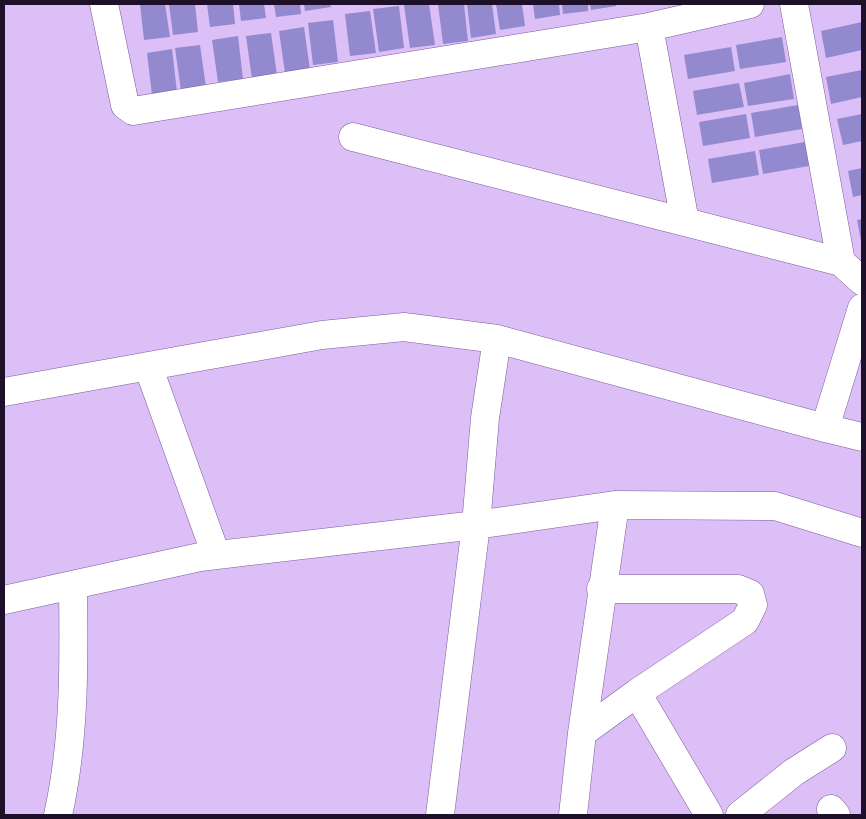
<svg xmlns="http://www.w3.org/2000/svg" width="866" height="819" viewBox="0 0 866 819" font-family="'Archivo Narrow',sans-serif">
  <rect width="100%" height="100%" fill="#dcbff6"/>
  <!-- building -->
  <path fill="#9289ce" d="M 140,4 L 165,4 L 170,37 L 144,40 Z
    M 169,4 L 195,4 L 198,32 L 173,35 Z
    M 207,4 L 233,4 L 235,24 L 210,27 Z
    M 239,4 L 264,4 L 266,18 L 241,21 Z
    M 274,4 L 300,4 L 301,14 L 276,17 Z
    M 304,4 L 330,4 L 331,7 L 305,11 Z
    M 429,4 L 435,45 L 410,48 L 404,5 Z
    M 438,4 L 464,4 L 468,41 L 443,44 Z
    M 467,4 L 492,4 L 496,34 L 471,38 Z
    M 496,4 L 522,4 L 525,26 L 500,30 Z
    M 533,4 L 559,4 L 560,15 L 535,19 Z
    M 562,4 L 588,4 L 588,11 L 563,14 Z
    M 590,4 L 616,4 L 616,6 L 591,10 Z
    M 399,6 L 404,48 L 379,52 L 373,9 Z
    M 370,11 L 376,53 L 350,56 L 345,14 Z
    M 333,20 L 338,62 L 313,65 L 308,23 Z
    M 862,22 L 862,50 L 826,58 L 821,31 Z
    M 304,27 L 310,70 L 285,73 L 279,31 Z
    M 271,33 L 277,75 L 252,79 L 246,36 Z
    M 238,36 L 243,79 L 218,82 L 212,40 Z
    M 782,37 L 786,62 L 740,69 L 736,45 Z
    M 200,45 L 206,87 L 181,91 L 175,48 Z
    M 731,47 L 735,71 L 688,79 L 684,55 Z
    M 172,49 L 177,92 L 152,95 L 147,53 Z
    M 862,70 L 862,97 L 831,104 L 826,77 Z
    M 790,74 L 794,99 L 748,106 L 744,83 Z
    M 739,83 L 744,107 L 697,115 L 693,91 Z
    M 798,105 L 802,129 L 755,137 L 751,113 Z
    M 746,114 L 750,138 L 703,146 L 699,122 Z
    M 862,114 L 862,141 L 843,145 L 837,119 Z
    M 805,142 L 809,166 L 763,174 L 759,150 Z
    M 755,151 L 759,175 L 712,183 L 708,159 Z
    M 862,168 L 862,195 L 853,197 L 848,171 Z
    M 862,219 L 862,241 L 861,241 L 857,220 Z"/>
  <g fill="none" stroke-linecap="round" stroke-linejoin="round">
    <defs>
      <path id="minor" d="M 104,4 L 125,105 L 133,111 L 649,27 L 750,4
        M 794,4 L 841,262 L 862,281
        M 649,27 L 685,222
        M 353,137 L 841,262
        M 862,308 L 825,428 L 862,437
        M 148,366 L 216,555
        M 4,392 L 322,335 L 404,327 L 497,339 L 825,428
        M 4,600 L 200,557 L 476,525 L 615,505 L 775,506 L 862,533
        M 637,693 L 709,815
        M 582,733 L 637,693 L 745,621 L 753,605 L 750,594 L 738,589 L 601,589
        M 831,809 L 836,815
        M 58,815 C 75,739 74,663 73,585
        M 440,815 L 476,525 L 485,418 L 497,339
        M 573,815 L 582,733 L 615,505
        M 740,815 L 794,772 L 832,748"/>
    </defs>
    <!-- minor casing -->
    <use href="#minor" stroke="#7d5b99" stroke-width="29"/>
    <!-- minor -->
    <use href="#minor" stroke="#fff" stroke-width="28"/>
  </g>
  <!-- border -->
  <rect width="866" height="819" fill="none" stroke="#1e1028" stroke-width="10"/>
</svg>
